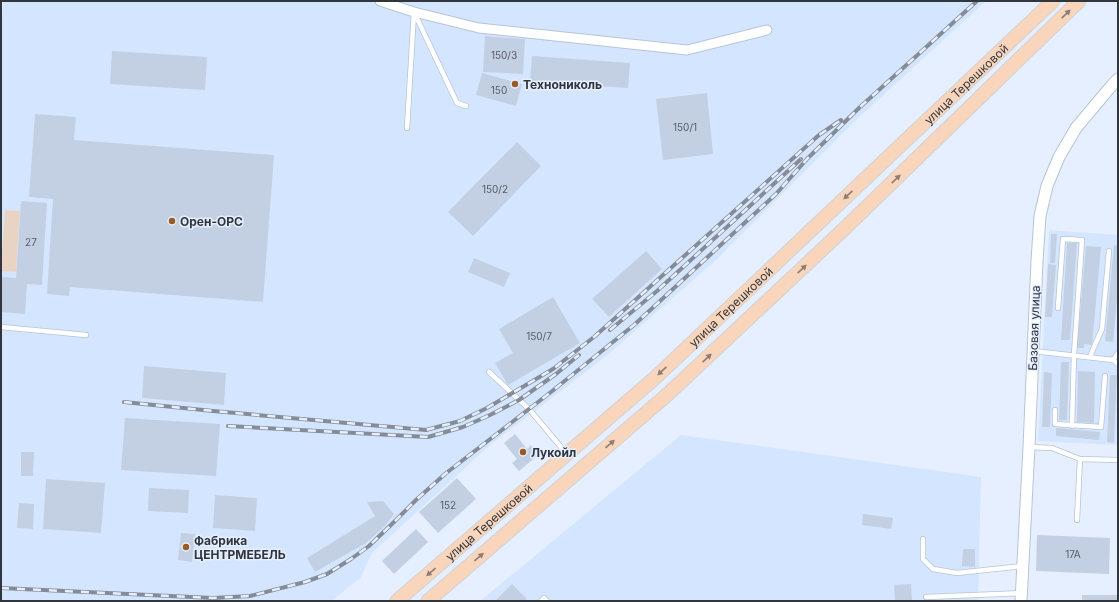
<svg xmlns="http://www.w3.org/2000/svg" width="1119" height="602" viewBox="0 0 1119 602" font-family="Inter,sans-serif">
  <rect width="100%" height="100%" fill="#e5efff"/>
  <!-- built -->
  <path fill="#d4e6ff" d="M 3,1 L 986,1 L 856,120 L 716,260 L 605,357 L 489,446 L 372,553 L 361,577 L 332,601 L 1,601 L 1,32 Z
    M 1049,230 L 1118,235 L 1118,419 L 1117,445 L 1038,441 Z
    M 681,435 L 981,477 L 978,601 L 480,601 Z"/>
  <!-- green -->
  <path fill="#e9d4c4" d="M 5,210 L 20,211 L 16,272 L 1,271 Z"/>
  <!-- building -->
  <path fill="#c3d0e3" d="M 485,36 L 525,39 L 523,74 L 483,72 Z
    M 112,51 L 207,57 L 205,90 L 110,84 Z
    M 532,56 L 630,63 L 628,88 L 530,82 Z
    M 482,73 L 522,84 L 516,106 L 476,95 Z
    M 707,93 L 713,154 L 663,160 L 656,99 Z
    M 35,114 L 76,117 L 74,140 L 274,155 L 263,302 L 70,287 L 69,296 L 47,294 L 53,199 L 29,197 Z
    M 517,142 L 541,166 L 473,236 L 448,212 Z
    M 21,201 L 47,203 L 42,285 L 27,284 L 25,314 L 1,312 L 1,277 L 16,278 Z
    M 1051,234 L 1057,234 L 1055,263 L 1050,263 Z
    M 1067,243 L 1077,243 L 1070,340 L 1061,340 Z
    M 1114,245 L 1118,246 L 1118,289 L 1113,342 L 1105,341 Z
    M 1086,246 L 1101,247 L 1092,345 L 1084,344 L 1084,348 L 1077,348 Z
    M 646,251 L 662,269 L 609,317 L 592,299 Z
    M 474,258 L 510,273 L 504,287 L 468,272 Z
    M 1048,264 L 1056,265 L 1052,317 L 1045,317 Z
    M 553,297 L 580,343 L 508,385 L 495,363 L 513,353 L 499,329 Z
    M 1061,362 L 1069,362 L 1067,420 L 1059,420 Z
    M 144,366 L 226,373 L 224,405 L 142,398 Z
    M 1078,371 L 1095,372 L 1094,423 L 1077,422 Z
    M 1044,372 L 1052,373 L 1050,427 L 1042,427 Z
    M 1110,375 L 1117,375 L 1114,443 L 1107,442 Z
    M 125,418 L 220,424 L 216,476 L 121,470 Z
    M 1056,428 L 1100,432 L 1099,440 L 1056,436 Z
    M 515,434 L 527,449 L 531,445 L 538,455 L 519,471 L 512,463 L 517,459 L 504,443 Z
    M 21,452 L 34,452 L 33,476 L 21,476 Z
    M 457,478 L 476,499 L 438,533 L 419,512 Z
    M 46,479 L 105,483 L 101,533 L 43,529 Z
    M 149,488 L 189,490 L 188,513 L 148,511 Z
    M 215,495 L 257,498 L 255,531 L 213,528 Z
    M 383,501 L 394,514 L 384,527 L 366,543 L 315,572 L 307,558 L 375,516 L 367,502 Z
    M 19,503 L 34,504 L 33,529 L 17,528 Z
    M 863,514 L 893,518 L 891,529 L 862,525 Z
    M 416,529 L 428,542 L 394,574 L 382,561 Z
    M 181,533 L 195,534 L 192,562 L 178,560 Z
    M 1037,535 L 1110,538 L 1109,574 L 1036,571 Z
    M 963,549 L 975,549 L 975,567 L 962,566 Z
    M 512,584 L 527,599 L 525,601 L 495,601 Z
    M 911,584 L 912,601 L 895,601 L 894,585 Z
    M 1082,595 L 1118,595 L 1118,601 L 1082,601 Z"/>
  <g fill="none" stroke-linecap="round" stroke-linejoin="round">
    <defs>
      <path id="service" d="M 407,128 L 414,12 L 457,103 L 466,106
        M 1058,308 L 1063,239 L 1082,240 L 1074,355 L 1072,426
        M 1,327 L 86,335
        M 1033,351 L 1113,360 L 1118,364
        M 1090,357 L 1094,347 L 1102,329 L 1109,251
        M 1113,360 L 1118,353
        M 489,372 L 529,409 L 566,453
        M 1055,410 L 1055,424 L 1101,427 L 1105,376
        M 1029,447 L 1052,448 L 1080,459 L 1118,460
        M 1077,520 L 1080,459
        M 923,539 L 923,559 L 933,569 L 957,573 L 1023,566
        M 926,597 L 1022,593
        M 541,601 L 544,598 L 547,601"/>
      <path id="minor" d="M 380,1 L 414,12 L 479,28 L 687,50 L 767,30"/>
      <path id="tertiary" d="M 1021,601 L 1029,447 L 1037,261 L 1040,216 L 1047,186 L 1059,157 L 1076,128 L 1113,84 L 1118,79"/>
      <g id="primary">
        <path id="s1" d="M 397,601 L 656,377 L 1053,1"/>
        <path d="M 428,601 L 668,394 L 843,230 L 1079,1"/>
      </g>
    </defs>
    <!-- service casing -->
    <use href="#service" stroke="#b7c4d6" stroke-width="6"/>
    <!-- minor casing -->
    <use href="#minor" stroke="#b7c4d6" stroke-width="11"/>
    <!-- tertiary casing -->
    <use href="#tertiary" stroke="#b7c4d6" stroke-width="13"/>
    <!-- primary casing -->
    <use href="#primary" stroke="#d2d3d4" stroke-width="15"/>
    <!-- service -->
    <use href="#service" stroke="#fff" stroke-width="4.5"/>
    <!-- minor -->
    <use href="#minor" stroke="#fff" stroke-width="9"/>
    <!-- tertiary -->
    <use href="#tertiary" stroke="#fff" stroke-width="11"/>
    <!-- primary -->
    <use href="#primary" stroke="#f8d5bb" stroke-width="13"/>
    <defs>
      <path id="rail" d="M 610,330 L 657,291 L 801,159
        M 124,402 L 213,411 L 426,430 L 460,421 L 487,408 L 553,369 L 594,337 L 819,135 L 841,120
        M 228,426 L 428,437 L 463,427 L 490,415 L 519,400 L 556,374 L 579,355
        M 1,588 L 213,598 L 250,596 L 305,582 L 327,574 L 351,559 L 369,546 L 394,522 L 416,500 L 445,474 L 551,392 L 634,325 L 776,194 L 807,159 L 859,108 L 977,1"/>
    </defs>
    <!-- rail casing -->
    <use href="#rail" stroke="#858c97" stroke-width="4"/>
    <!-- rail -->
    <use href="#rail" stroke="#e5efff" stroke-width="2.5" stroke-dasharray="8" stroke-linecap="butt"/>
  </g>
  <!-- one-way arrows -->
  <defs><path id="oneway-solid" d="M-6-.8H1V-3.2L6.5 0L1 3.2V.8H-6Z"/></defs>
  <g fill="#8b7e76">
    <use href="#oneway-solid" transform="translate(1066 14) rotate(-44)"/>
    <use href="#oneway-solid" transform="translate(896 179) rotate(-44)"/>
    <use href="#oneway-solid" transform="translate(848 195) rotate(137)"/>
    <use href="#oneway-solid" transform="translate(802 269) rotate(-43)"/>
    <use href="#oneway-solid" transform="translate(707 358) rotate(-43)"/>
    <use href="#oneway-solid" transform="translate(662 371) rotate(137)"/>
    <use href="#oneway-solid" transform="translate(610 444) rotate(-41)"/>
    <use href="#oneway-solid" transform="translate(479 557) rotate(-41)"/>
    <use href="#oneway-solid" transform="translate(431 572) rotate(139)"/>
  </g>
  <!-- markers -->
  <g fill="#9b5b24" stroke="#e5efff" stroke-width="1.5">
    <circle cx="515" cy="84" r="4"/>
    <circle cx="172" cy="221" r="4"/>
    <circle cx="523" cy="452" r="4"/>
    <circle cx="186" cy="547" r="4"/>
  </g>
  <g text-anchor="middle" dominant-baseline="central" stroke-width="3" stroke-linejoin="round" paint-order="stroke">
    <!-- number labels -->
    <g font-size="10" fill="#565c66">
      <text x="504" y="55">150/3</text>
      <text x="499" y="90">150</text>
      <text x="685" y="127">150/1</text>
      <text x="495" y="189">150/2</text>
      <text x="31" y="242">27</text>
      <text x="539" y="336">150/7</text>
      <text x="448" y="505">152</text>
      <text x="1073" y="554">17А</text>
    </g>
    <!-- poi labels -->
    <g font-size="12" font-weight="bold" fill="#31363d" stroke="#e5efff" text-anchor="start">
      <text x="523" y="84">Технониколь</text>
      <text x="180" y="221">Орен-ОРС</text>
      <text x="531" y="452">Лукойл</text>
      <text x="194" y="540">Фабрика<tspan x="194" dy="14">ЦЕНТРМЕБЕЛЬ</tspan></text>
    </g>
    <!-- street labels -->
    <g font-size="12" fill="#31363d" stroke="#e5efff">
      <text stroke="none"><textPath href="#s1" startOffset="769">улица Терешковой</textPath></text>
      <text stroke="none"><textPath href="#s1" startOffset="445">улица Терешковой</textPath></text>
      <text transform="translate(1034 328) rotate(-88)">Базовая улица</text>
      <text stroke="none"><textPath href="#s1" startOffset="121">улица Терешковой</textPath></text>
    </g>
  </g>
  <!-- border -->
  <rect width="1119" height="602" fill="none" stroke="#31363d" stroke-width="4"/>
</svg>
